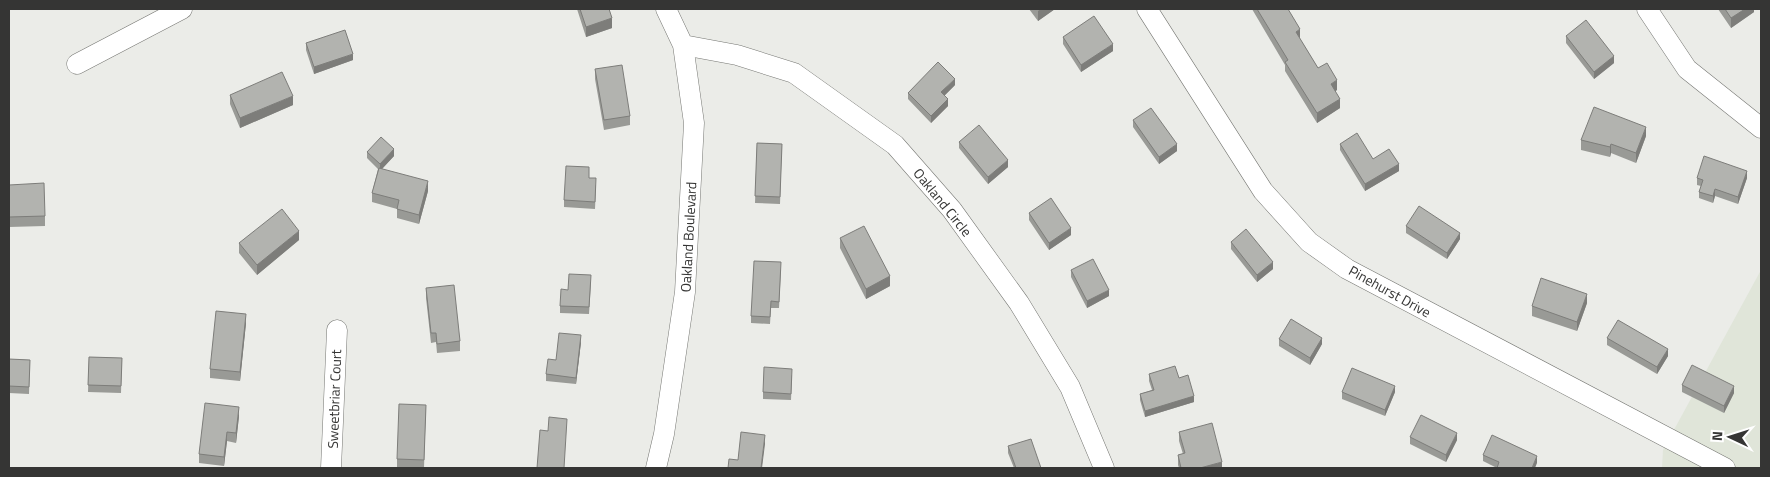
<svg xmlns="http://www.w3.org/2000/svg" width="1770" height="477" viewBox="0 0 1770 477" font-family="'Titillium Web',sans-serif">
  <rect width="100%" height="100%" fill="#ebece8"/>
  <!-- built -->
  <path fill="#e0e5d9" d="M 1761,270 L 1761,468 L 1662,468 L 1663,450 Z"/>
  <g fill="none" stroke-linecap="round" stroke-linejoin="round">
    <defs>
      <path id="minor" d="M 1147,9 L 1263,191 L 1309,242 L 1347,269 L 1725,468
        M 1647,9 L 1687,69 L 1761,128
        M 683,45 L 737,55 L 794,73 L 895,145 L 952,210 L 1019,303 L 1070,387 L 1104,468
        M 77,64 L 182,9
        M 331,468 L 337,330
        M 656,468 L 664,434 L 685,292 L 694,123 L 683,45 L 666,9"/>
    </defs>
    <!-- minor casing -->
    <use href="#minor" stroke="#767773" stroke-width="21"/>
    <!-- minor -->
    <use href="#minor" stroke="#fff" stroke-width="20"/>
  </g>
  <!-- wall -->
  <path fill="#999a96" d="M 577,9 L 609,9 L 612,28 L 586,37 Z
    M 1029,9 L 1055,9 L 1038,21 Z
    M 1252,9 L 1288,9 L 1300,39 L 1318,68 L 1337,90 L 1335,91 L 1340,108 L 1317,123 L 1285,71 L 1285,65 Z
    M 1718,9 L 1754,9 L 1754,12 L 1731,28 Z
    M 1566,36 L 1614,63 L 1594,79 L 1566,43 Z
    M 1063,37 L 1113,51 L 1081,72 L 1063,44 Z
    M 306,43 L 353,60 L 314,74 L 306,50 Z
    M 595,69 L 630,116 L 630,125 L 604,130 L 595,79 Z
    M 955,85 L 944,96 L 948,106 L 931,123 L 908,99 L 908,93 Z
    M 230,95 L 293,105 L 240,128 L 230,104 Z
    M 1133,120 L 1177,151 L 1159,164 L 1133,127 Z
    M 1646,136 L 1636,163 L 1611,153 L 1610,157 L 1581,150 L 1581,140 Z
    M 959,142 L 1008,167 L 988,184 L 959,148 Z
    M 757,143 L 782,144 L 780,204 L 755,203 Z
    M 1340,144 L 1373,159 L 1399,171 L 1365,191 L 1340,150 Z
    M 367,152 L 394,156 L 382,169 L 428,191 L 419,224 L 397,218 L 397,209 L 372,202 L 372,193 L 378,169 L 367,158 Z
    M 1697,178 L 1747,178 L 1738,204 L 1715,196 L 1713,203 L 1699,198 L 1699,192 L 1701,186 L 1697,185 Z
    M 9,185 L 45,216 L 45,226 L 9,227 Z
    M 596,185 L 595,209 L 564,207 L 564,200 Z
    M 1029,213 L 1071,235 L 1049,250 L 1029,220 Z
    M 1406,226 L 1460,239 L 1447,259 L 1406,233 Z
    M 840,238 L 890,286 L 866,299 L 840,248 Z
    M 299,240 L 257,275 L 239,253 L 239,243 Z
    M 1231,242 L 1273,269 L 1257,282 L 1231,249 Z
    M 781,269 L 779,308 L 771,308 L 770,324 L 751,323 L 751,316 Z
    M 1071,270 L 1109,296 L 1087,308 L 1071,277 Z
    M 591,282 L 589,314 L 560,313 L 560,306 L 568,290 Z
    M 426,288 L 460,341 L 460,351 L 437,353 L 436,342 L 431,343 L 426,298 Z
    M 1587,303 L 1577,331 L 1532,316 L 1532,306 Z
    M 246,323 L 240,381 L 210,378 L 210,369 Z
    M 1607,338 L 1668,356 L 1657,374 L 1607,345 Z
    M 1279,339 L 1322,344 L 1310,365 L 1279,346 Z
    M 581,342 L 576,384 L 546,381 L 546,374 L 556,360 Z
    M 89,357 L 122,358 L 121,393 L 88,392 Z
    M 9,359 L 30,360 L 29,394 L 9,393 Z
    M 1149,374 L 1179,378 L 1194,402 L 1145,417 L 1140,400 L 1140,394 L 1152,390 L 1149,381 Z
    M 792,375 L 791,400 L 763,399 L 763,392 Z
    M 1682,385 L 1734,393 L 1724,413 L 1682,392 Z
    M 1342,392 L 1395,392 L 1385,416 L 1342,399 Z
    M 426,405 L 424,468 L 397,468 L 397,459 Z
    M 239,416 L 236,443 L 227,441 L 224,466 L 199,463 L 199,454 Z
    M 1179,432 L 1222,468 L 1179,468 L 1178,465 L 1178,455 L 1183,454 L 1179,441 Z
    M 1410,437 L 1457,440 L 1446,462 L 1410,444 Z
    M 1008,446 L 1041,468 L 1014,468 L 1008,453 Z
    M 1483,455 L 1537,463 L 1497,468 L 1483,461 Z"/>
  <!-- shaded-wall -->
  <path fill="#7d7d7a" d="M 1041,9 L 1055,9 L 1038,21 L 1038,11 Z
    M 1745,9 L 1754,9 L 1754,12 L 1731,28 L 1731,18 Z
    M 612,18 L 612,28 L 586,37 L 586,27 Z
    M 1300,29 L 1300,39 L 1296,32 Z
    M 1113,44 L 1113,51 L 1081,72 L 1081,65 Z
    M 353,54 L 353,60 L 314,74 L 314,67 Z
    M 1614,56 L 1614,63 L 1594,79 L 1594,72 Z
    M 955,79 L 955,85 L 941,99 L 941,92 Z
    M 1337,80 L 1337,90 L 1331,94 L 1331,84 Z
    M 293,96 L 293,105 L 240,128 L 240,118 Z
    M 948,99 L 948,106 L 931,123 L 931,116 Z
    M 1340,99 L 1340,108 L 1317,123 L 1317,113 Z
    M 1646,127 L 1646,136 L 1636,163 L 1636,153 Z
    M 1177,144 L 1177,151 L 1159,164 L 1159,157 Z
    M 1611,144 L 1611,153 L 1610,157 L 1610,147 Z
    M 394,149 L 394,156 L 380,171 L 380,164 Z
    M 1008,160 L 1008,167 L 988,184 L 988,177 Z
    M 1399,164 L 1399,171 L 1365,191 L 1365,184 Z
    M 1747,171 L 1747,178 L 1738,204 L 1738,197 Z
    M 428,181 L 428,191 L 419,224 L 419,215 Z
    M 1715,189 L 1715,196 L 1713,203 L 1713,196 Z
    M 1071,228 L 1071,235 L 1049,250 L 1049,243 Z
    M 299,231 L 299,240 L 257,275 L 257,265 Z
    M 1460,233 L 1460,239 L 1447,259 L 1447,253 Z
    M 1273,262 L 1273,269 L 1257,282 L 1257,275 Z
    M 890,276 L 890,286 L 866,299 L 866,289 Z
    M 1109,290 L 1109,296 L 1087,308 L 1087,301 Z
    M 1587,294 L 1587,303 L 1577,331 L 1577,322 Z
    M 246,314 L 246,323 L 240,381 L 240,372 Z
    M 581,335 L 581,342 L 576,384 L 576,378 Z
    M 1322,338 L 1322,344 L 1310,365 L 1310,358 Z
    M 1668,349 L 1668,356 L 1657,374 L 1657,367 Z
    M 1395,386 L 1395,392 L 1385,416 L 1385,410 Z
    M 1734,386 L 1734,393 L 1724,413 L 1724,406 Z
    M 1194,396 L 1194,402 L 1145,417 L 1145,411 Z
    M 239,407 L 239,416 L 236,443 L 236,433 Z
    M 227,432 L 227,441 L 224,466 L 224,457 Z
    M 1457,433 L 1457,440 L 1446,462 L 1446,455 Z
    M 765,435 L 765,444 L 762,468 L 761,468 Z
    M 1537,456 L 1537,463 L 1535,468 L 1532,468 Z
    M 1222,462 L 1222,468 L 1200,468 Z"/>
  <!-- building -->
  <path fill="#b2b3af" stroke="#7d7d7a" d="M 580,9 L 609,9 L 612,18 L 586,27 Z
    M 1257,9 L 1288,9 L 1300,29 L 1296,32 L 1318,68 L 1327,63 L 1337,80 L 1331,84 L 1340,99 L 1317,113 L 1285,62 L 1288,60 Z
    M 1725,9 L 1745,9 L 1731,18 Z
    M 1094,16 L 1113,44 L 1081,65 L 1063,37 Z
    M 1586,20 L 1614,56 L 1594,72 L 1566,36 Z
    M 345,30 L 353,54 L 314,67 L 306,43 Z
    M 938,62 L 955,79 L 941,92 L 948,99 L 931,116 L 908,93 Z
    M 622,65 L 630,116 L 604,120 L 595,69 Z
    M 282,72 L 293,96 L 240,118 L 230,95 Z
    M 1594,107 L 1646,127 L 1636,153 L 1611,144 L 1610,147 L 1581,140 Z
    M 1151,108 L 1177,144 L 1159,157 L 1133,120 Z
    M 979,125 L 1008,160 L 988,177 L 959,142 Z
    M 1357,133 L 1373,159 L 1389,149 L 1399,164 L 1365,184 L 1340,144 Z
    M 381,137 L 394,149 L 380,164 L 367,152 Z
    M 757,143 L 782,144 L 780,197 L 755,196 Z
    M 1704,156 L 1747,171 L 1738,197 L 1715,189 L 1713,196 L 1699,192 L 1703,180 L 1697,178 Z
    M 566,166 L 589,167 L 589,178 L 596,178 L 595,202 L 564,200 Z
    M 379,168 L 428,181 L 419,215 L 397,209 L 399,200 L 372,193 Z
    M 44,183 L 45,216 L 9,217 L 9,185 Z
    M 1051,198 L 1071,228 L 1049,243 L 1029,213 Z
    M 1419,206 L 1460,233 L 1447,253 L 1406,226 Z
    M 282,209 L 299,231 L 257,265 L 239,243 Z
    M 864,226 L 890,276 L 866,289 L 840,238 Z
    M 1246,229 L 1273,262 L 1257,275 L 1231,242 Z
    M 1093,259 L 1109,290 L 1087,301 L 1071,270 Z
    M 754,261 L 781,262 L 779,302 L 771,301 L 770,317 L 751,316 Z
    M 569,274 L 591,275 L 589,307 L 560,306 L 561,289 L 568,290 Z
    M 1541,278 L 1587,294 L 1577,322 L 1532,306 Z
    M 454,285 L 460,341 L 437,344 L 436,333 L 431,333 L 426,288 Z
    M 216,311 L 246,314 L 240,372 L 210,369 Z
    M 1291,319 L 1322,338 L 1310,358 L 1279,339 Z
    M 1618,320 L 1668,349 L 1657,367 L 1607,338 Z
    M 559,333 L 581,335 L 576,378 L 546,374 L 548,359 L 556,360 Z
    M 89,357 L 122,358 L 121,386 L 88,385 Z
    M 9,359 L 30,360 L 29,387 L 9,386 Z
    M 1692,365 L 1734,386 L 1724,406 L 1682,385 Z
    M 1175,366 L 1179,378 L 1188,375 L 1194,396 L 1145,411 L 1140,394 L 1154,390 L 1149,374 Z
    M 764,367 L 792,369 L 791,394 L 763,392 Z
    M 1352,368 L 1395,386 L 1385,410 L 1342,392 Z
    M 205,403 L 239,407 L 236,433 L 227,432 L 224,457 L 199,454 Z
    M 399,404 L 426,405 L 424,460 L 397,459 Z
    M 1421,415 L 1457,433 L 1446,455 L 1410,437 Z
    M 549,417 L 567,419 L 564,468 L 537,468 L 540,430 L 548,431 Z
    M 1212,423 L 1222,462 L 1200,468 L 1181,468 L 1178,455 L 1185,453 L 1179,432 Z
    M 741,432 L 765,435 L 761,468 L 728,468 L 729,459 L 738,460 Z
    M 1492,435 L 1537,456 L 1532,468 L 1497,468 L 1499,462 L 1483,455 Z
    M 1031,439 L 1041,468 L 1016,468 L 1008,446 Z"/>
  <g text-anchor="middle" dominant-baseline="central" stroke-width="4" stroke-linejoin="round" paint-order="stroke">
    <!-- street labels -->
    <g font-size="14" fill="#353534" stroke="#fff">
      <text transform="translate(943 202) rotate(51)">Oakland Circle</text>
      <text transform="translate(688 237) rotate(-87)">Oakland Boulevard</text>
      <text transform="translate(1390 291) rotate(29)">Pinehurst Drive</text>
      <text transform="translate(334 399) rotate(-88)">Sweetbriar Court</text>
    </g>
  </g>
  <!-- border -->
  <rect width="1770" height="477" fill="none" stroke="#353534" stroke-width="20"/>
  <!-- north arrow -->
  <g transform="translate(1730 437) rotate(274)" stroke="#ffffff" stroke-width="4" paint-order="stroke">
  <path d="M0-4L9 19L0 12L-9 19Z" fill="#353534"/>
  <text y="-8" font-size="14" font-weight="bold" text-anchor="middle" fill="#353534">N</text>
  </g>
</svg>
